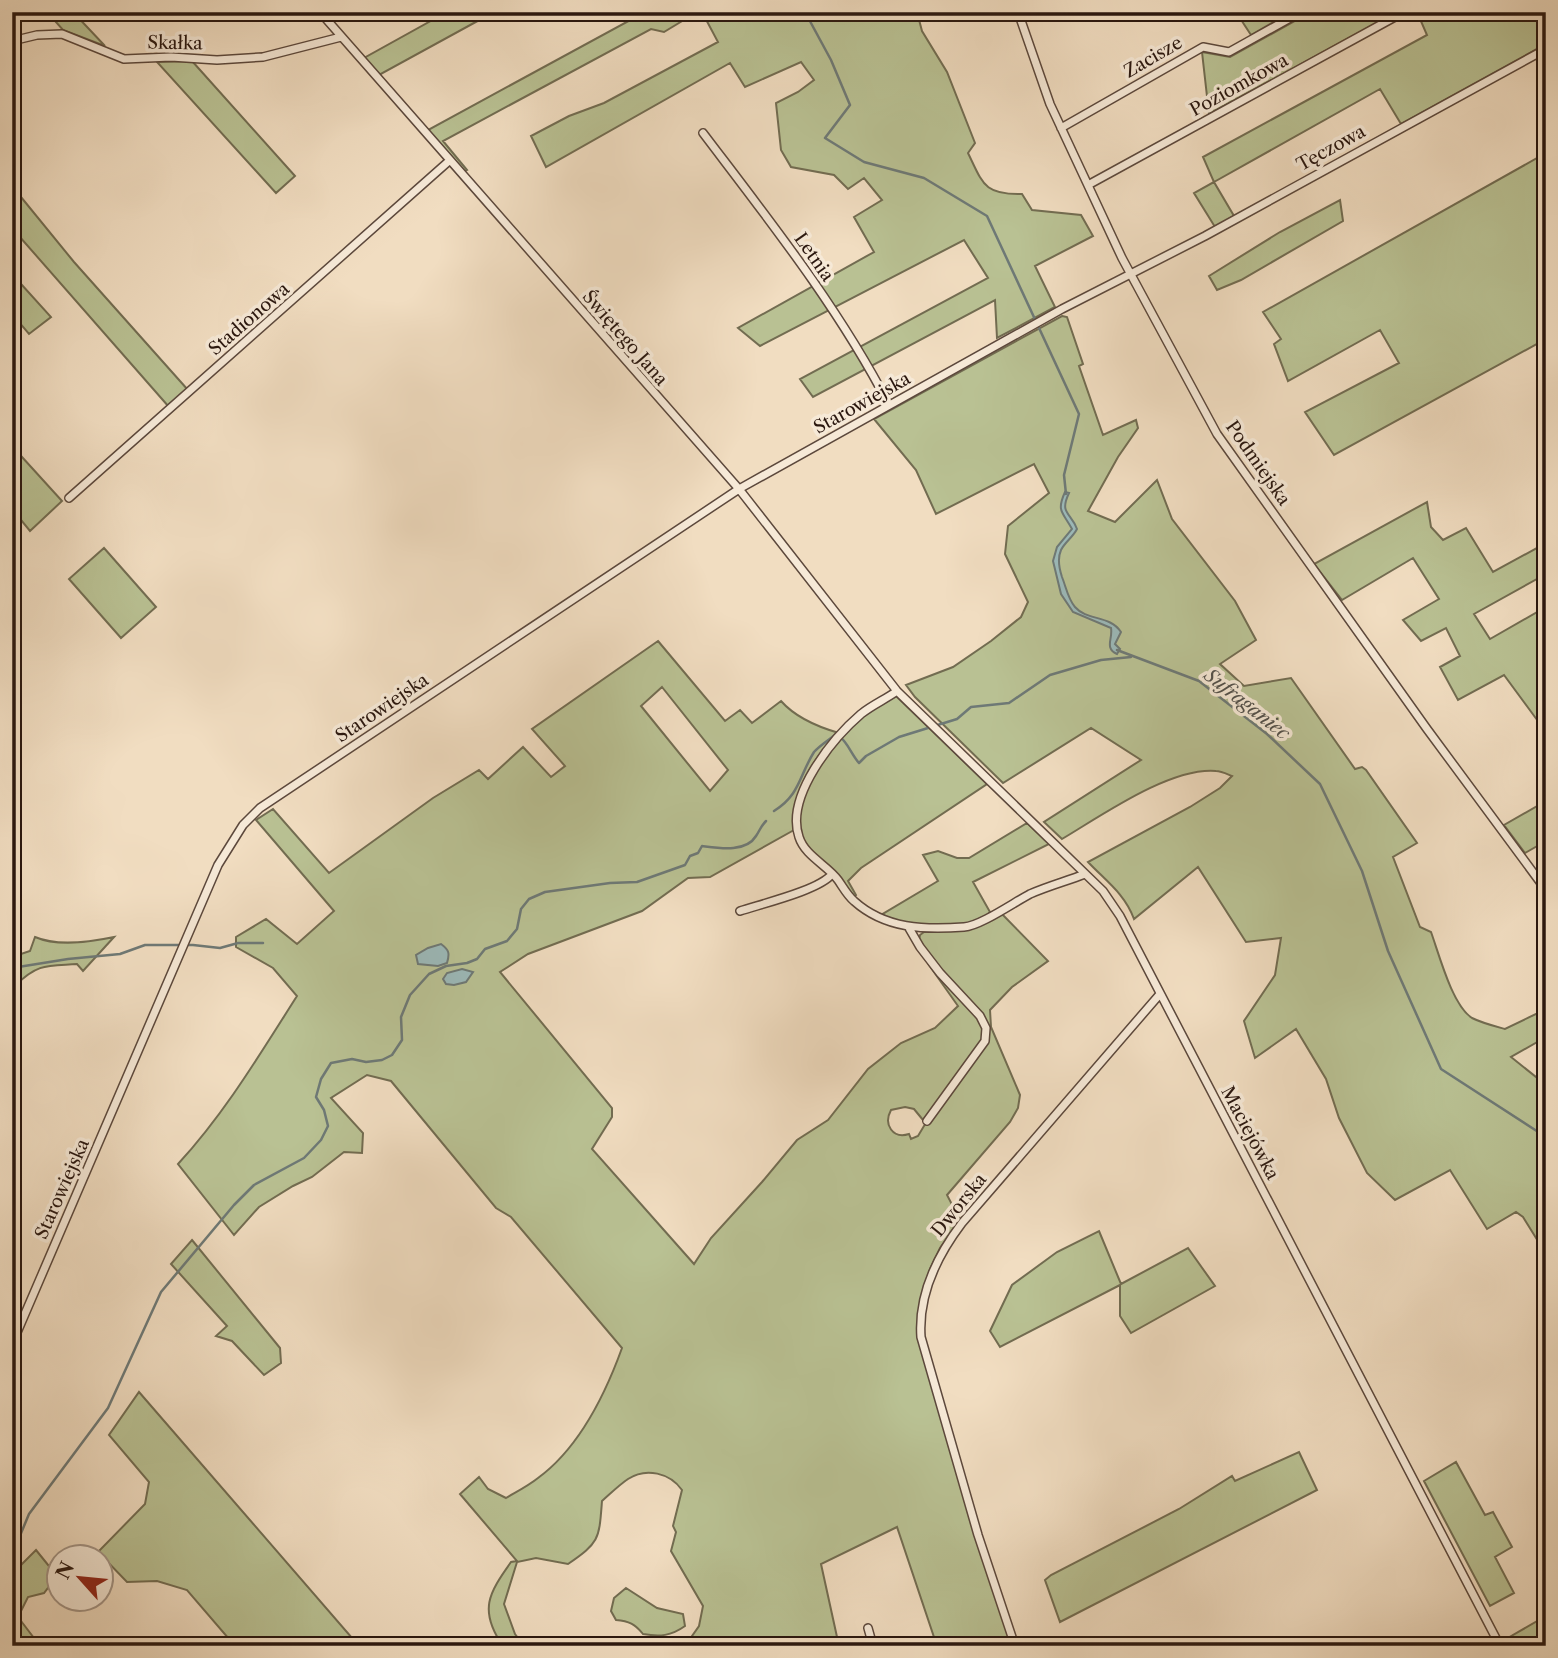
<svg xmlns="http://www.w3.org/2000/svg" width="1558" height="1658" viewBox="0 0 1558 1658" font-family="'Libre Caslon Text',serif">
  <rect width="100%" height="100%" fill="#f1ddc1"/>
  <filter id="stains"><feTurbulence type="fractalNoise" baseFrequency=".00286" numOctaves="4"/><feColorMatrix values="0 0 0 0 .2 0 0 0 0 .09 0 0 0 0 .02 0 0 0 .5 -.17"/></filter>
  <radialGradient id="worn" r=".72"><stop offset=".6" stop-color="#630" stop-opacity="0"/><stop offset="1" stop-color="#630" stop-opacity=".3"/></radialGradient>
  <!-- green -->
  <path fill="#b9c193" stroke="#726c51" stroke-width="2" fill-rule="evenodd" d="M 47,12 L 73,12 L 105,46 L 63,30 Z
    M 447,12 L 494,12 L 379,75 L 364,58 Z
    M 645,12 L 697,12 L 664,32 L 651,29 L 443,141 L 467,170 L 463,172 L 428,130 Z
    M 702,12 L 917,12 L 922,31 L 947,72 L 975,143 L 968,153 C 983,184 984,195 1022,194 L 1032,210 L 1081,215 L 1093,236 L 1035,266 L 1055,307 L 997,338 L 995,300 L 813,397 L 800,379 L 988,278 L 964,240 L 760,346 L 738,328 L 874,252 L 854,217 L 882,200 L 864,178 L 848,189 L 834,175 L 791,167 L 781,150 L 776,103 L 798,92 L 814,80 L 801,62 L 745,87 L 730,63 L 546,167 L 531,136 L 569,116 L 604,103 L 718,42 Z
    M 1119,12 L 1170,12 L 1155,20 L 1123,20 Z
    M 1236,12 L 1291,12 L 1251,35 Z
    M 1311,12 L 1397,12 L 1209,114 L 1202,52 L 1230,57 Z
    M 1417,12 L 1546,12 L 1546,44 L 1401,124 L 1380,89 L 1214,182 L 1234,216 L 1215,227 L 1194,193 L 1214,182 L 1203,157 L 1427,35 Z
    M 192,61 L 295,176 L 276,193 L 157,62 Z
    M 1546,153 L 1546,339 L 1334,455 L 1305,412 L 1399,363 L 1380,330 L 1288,381 L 1274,344 L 1281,339 L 1263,312 Z
    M 12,186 L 74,262 L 188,390 L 169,407 L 12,228 Z
    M 1340,200 L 1343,221 L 1241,280 L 1217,290 L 1209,276 L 1280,232 Z
    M 12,274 L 51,317 L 29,334 L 12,314 Z
    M 1062,316 L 1067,317 L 1083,364 L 1079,366 L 1103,435 L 1136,420 L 1138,428 L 1118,457 L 1088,511 L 1115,522 L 1157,480 L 1172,519 L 1235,601 L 1256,640 L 1220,664 L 1244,686 L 1291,678 L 1355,769 L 1362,767 L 1366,770 L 1417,843 L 1393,857 L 1420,927 L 1431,932 C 1439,954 1452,1005 1472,1018 C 1482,1023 1494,1026 1505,1029 L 1542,1011 L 1546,1017 L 1546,1037 L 1511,1057 L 1546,1085 L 1546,1254 L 1523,1217 L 1516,1212 L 1487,1229 L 1450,1170 L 1395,1200 L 1367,1173 L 1339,1118 L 1326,1079 L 1296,1029 L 1255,1058 L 1244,1021 L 1275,975 L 1281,938 L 1246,942 L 1198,867 L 1134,919 C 1125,894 1106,881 1088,862 L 1190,807 L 1220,788 L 1232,776 C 1227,774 1221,771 1216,771 C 1170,767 1101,816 1062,839 L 1044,822 L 1141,760 L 1091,728 L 1003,783 L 915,697 L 906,685 L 953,667 L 991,641 L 1021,617 L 1028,602 L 1005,554 L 1008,526 L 1049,493 L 1034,464 L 936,514 L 916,470 L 874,419 Z
    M 12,446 L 62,501 L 30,531 L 12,509 Z
    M 1427,502 L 1431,527 L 1443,540 L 1466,528 L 1493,572 L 1546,543 L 1546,574 L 1474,614 L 1490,639 L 1546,607 L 1546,726 L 1543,728 L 1504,675 L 1458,700 L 1440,667 L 1460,656 L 1446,628 L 1421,641 L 1403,620 L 1439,599 L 1413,558 L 1342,600 L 1314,564 Z
    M 104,548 L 156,607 L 121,638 L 69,579 Z
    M 658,641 L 725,721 L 740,710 L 752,723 L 781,701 C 796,718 818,727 839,733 C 810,761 794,790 794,830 L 710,877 L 688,878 L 642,911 L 528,954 L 500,972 L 612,1108 L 612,1117 L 592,1149 L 694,1264 L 711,1238 L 762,1182 L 797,1140 L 828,1120 L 868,1069 L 901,1043 L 935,1028 L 958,1006 L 929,965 L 934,964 L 919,940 L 920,935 L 924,932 L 973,928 L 1001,913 L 1048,961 L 1012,987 L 990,1010 L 991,1027 L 1020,1095 L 1018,1108 L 1010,1122 L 947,1195 L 960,1220 L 940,1248 L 930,1269 L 917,1334 L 1011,1641 L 1000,1646 L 937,1646 L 897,1527 L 821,1564 L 839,1646 L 685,1646 L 699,1626 L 703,1606 L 671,1551 L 676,1532 L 673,1526 L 682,1490 C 670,1473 646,1467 628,1479 C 619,1485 610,1494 602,1501 C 599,1539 600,1542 568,1564 L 536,1558 L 517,1562 L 504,1604 L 515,1634 L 524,1646 L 503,1646 C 478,1610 489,1593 511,1562 L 517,1561 L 460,1494 L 479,1477 L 488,1489 L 506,1498 C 516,1492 528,1486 538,1478 C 579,1448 605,1395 622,1348 L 511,1217 L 496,1208 L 391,1081 L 367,1075 L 331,1098 L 363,1133 L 362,1153 L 344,1152 L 312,1177 L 293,1186 L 259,1207 L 234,1235 L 178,1164 C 225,1113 260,1054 297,996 L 273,968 L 236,947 L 236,937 L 266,919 L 297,944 L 334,911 L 256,820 L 273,809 L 329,873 L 433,798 L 479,770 L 488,779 L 523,747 L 551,777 L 565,766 L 532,729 ZM 662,687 L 728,770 L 710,791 L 641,706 ZM 905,1107 L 914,1109 L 923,1120 L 927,1121 L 918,1136 L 911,1139 L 909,1134 C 893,1139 883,1125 891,1110 Z
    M 896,696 L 987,784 L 861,868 L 848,881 L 856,895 L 854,897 C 848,890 844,882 838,875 C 828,863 807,852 802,836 C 789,798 835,737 863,716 C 873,709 885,703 896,696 Z
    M 1546,801 L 1546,841 L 1525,853 L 1504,825 Z
    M 1027,823 L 1049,844 L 973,882 L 990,912 C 987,915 985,918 981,920 C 960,932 902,925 881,915 L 938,881 L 923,855 L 938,851 L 957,858 L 969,858 Z
    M 35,937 C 58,947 90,942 114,937 L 83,971 L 77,964 C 48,966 38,963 16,985 L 12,981 L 12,957 L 30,951 Z
    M 1099,1231 L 1121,1284 L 1188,1248 L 1215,1286 L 1131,1333 L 1120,1316 L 1120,1285 L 1000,1347 L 990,1331 L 1012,1285 L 1057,1252 Z
    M 192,1240 L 280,1348 L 281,1363 L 264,1375 L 232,1341 L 216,1336 L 227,1326 L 171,1264 Z
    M 139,1392 L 359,1646 L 235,1646 L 187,1590 L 157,1581 L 127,1582 L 98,1552 L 145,1504 L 149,1482 L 109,1435 Z
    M 1299,1452 L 1317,1490 L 1060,1622 L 1045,1580 L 1051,1575 L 1179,1509 L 1232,1476 L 1235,1481 Z
    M 1456,1462 L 1485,1515 L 1493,1512 L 1512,1547 L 1495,1557 L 1514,1593 L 1490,1606 L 1424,1481 Z
    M 36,1550 L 57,1576 L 44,1593 L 28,1597 L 18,1617 L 40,1646 L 14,1646 L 12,1643 L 12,1574 Z
    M 626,1588 L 657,1608 L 683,1614 L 685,1626 C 671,1636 660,1637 643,1634 C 635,1624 629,1621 616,1620 L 611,1611 L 614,1598 Z
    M 1546,1616 L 1546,1646 L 1510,1646 L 1506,1639 Z"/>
  <!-- water -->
  <path fill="#9cbaba" stroke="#6e7976" stroke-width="2" d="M 1065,492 L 1069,493 C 1059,514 1071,512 1077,529 C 1073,537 1065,542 1061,550 C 1057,559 1059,568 1062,577 C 1066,587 1068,599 1075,607 C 1087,621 1110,615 1121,632 L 1115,644 L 1120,649 L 1117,654 C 1104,648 1113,639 1111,628 L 1073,612 L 1061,594 L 1053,561 L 1057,547 L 1072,529 C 1063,512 1056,512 1065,492 Z
    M 441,944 C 449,950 450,953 447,963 L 438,966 L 418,964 L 416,955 L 428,948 Z
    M 462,969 L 473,972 L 466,982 L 454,985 L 446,984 L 443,979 L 447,973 Z"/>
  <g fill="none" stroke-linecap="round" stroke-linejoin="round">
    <!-- stream -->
    <path stroke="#6e7976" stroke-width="2.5" d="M 805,12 L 831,60 L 850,105 L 825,138 L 864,162 L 924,178 L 987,216 L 1079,414 L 1064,475 L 1066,494
      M 1117,650 L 1199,681 L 1267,734 L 1320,784 L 1362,871 L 1388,951 L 1441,1069 L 1546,1137
      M 841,738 C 847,742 852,755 859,763 L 866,756 L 899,737 L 957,719 L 971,707 L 1009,703 L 1050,675 L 1101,660 L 1131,657
      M 774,811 C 800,795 799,776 814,752 C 820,745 829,740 836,734
      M 12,968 L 68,959 L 120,954 L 145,945 L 193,945 L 220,948 L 238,943 L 263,943
      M 12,1555 L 29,1514 L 108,1408 L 161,1292 L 234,1205 L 254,1185 L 304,1158 L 321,1140 L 328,1126 L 324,1110 L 316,1097 L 321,1079 L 331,1063 L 352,1059 L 366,1062 L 382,1060 L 392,1055 L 402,1040 L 401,1017 L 410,995 L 429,974 L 446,966 L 467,963 L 477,959 L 485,949 L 507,941 L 517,929 L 521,909 L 529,899 L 545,892 L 610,883 L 637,882 L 685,865 L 690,856 L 698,853 L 702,846 C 718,848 746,853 756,836 C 760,830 761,826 766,821"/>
    <defs>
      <path id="street" d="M 320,12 L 739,489 L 897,691 L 1103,891 L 1120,916 L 1500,1646
        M 1018,12 L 1050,104 L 1122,258 L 1217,434 L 1427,729 L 1546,890
        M 12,41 L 37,35 L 62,34 L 124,59 L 171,57 L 217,60 L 263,57 L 341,37
        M 1061,128 L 1203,47 L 1229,52 L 1301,12
        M 703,133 C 769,220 839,308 889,405
        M 1088,185 L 1404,12
        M 69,498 L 449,161
        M 897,691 C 886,699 872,705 861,714 C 833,738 785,796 799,837 C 805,856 827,865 838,880 C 843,887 847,895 854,901 C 885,929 925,930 964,927 C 980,926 1013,903 1030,894 C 1048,886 1067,881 1085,874
        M 740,911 C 761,904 820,890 832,874
        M 909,928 L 920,947 L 940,973 L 980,1016 L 986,1028 L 985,1041 L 927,1121
        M 12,1344 L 218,865 L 243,825 L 260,808 L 739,489 L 1062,309 L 1205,236 L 1546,49
        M 868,1628 L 873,1646
        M 1015,1646 L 978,1535 L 921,1337 C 918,1295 937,1256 962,1223 L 1160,994"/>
    </defs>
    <!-- street casing -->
    <use href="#street" stroke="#5c483c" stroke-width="10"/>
    <!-- street -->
    <use href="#street" stroke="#f6e9d7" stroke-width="7"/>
  </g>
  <g text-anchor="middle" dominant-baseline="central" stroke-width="7" stroke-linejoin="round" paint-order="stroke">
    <!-- street labels -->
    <g font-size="18" fill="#2a170f" stroke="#f6e9d7">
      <text transform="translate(175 43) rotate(1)">Skałka</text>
      <text transform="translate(1153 57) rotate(-30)">Zacisze</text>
      <text transform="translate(1239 85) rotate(-29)">Poziomkowa</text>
      <text transform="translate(1331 148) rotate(-29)">Tęczowa</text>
      <text transform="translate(814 257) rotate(55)">Letnia</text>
      <text transform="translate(249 319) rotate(-41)">Stadionowa</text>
      <text transform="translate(625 338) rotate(49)">Świętego Jana</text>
      <text transform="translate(862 403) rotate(-29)">Starowiejska</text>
      <text transform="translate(1258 463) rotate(55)">Podmiejska</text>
      <text transform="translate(382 708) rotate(-34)">Starowiejska</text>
      <text transform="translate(1250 1133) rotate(62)">Maciejówka</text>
      <text transform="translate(62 1189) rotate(-66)">Starowiejska</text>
      <text transform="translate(959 1205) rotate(-51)">Dworska</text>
    </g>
    <!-- water labels -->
    <g font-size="19" font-style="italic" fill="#52504b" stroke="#f6e9d7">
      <text transform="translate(1247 704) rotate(38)">Sufraganiec</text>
    </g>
  </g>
  <!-- margin -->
  <rect width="1558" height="1658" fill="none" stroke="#f1ddc1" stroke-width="42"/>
  <rect x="14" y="14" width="1530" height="1630" fill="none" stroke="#2a170f" stroke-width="3.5"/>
  <rect x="21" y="21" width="1516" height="1616" fill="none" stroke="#2a170f" stroke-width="2"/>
  <!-- north arrow -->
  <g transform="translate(80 1578) rotate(297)"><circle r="33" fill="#f6e9d7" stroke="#a49587" stroke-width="2"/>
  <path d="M0-5L12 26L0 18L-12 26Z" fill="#8f2418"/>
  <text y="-10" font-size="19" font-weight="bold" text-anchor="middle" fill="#2a170f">N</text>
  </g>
  <rect width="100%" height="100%" filter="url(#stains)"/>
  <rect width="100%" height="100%" fill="url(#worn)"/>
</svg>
